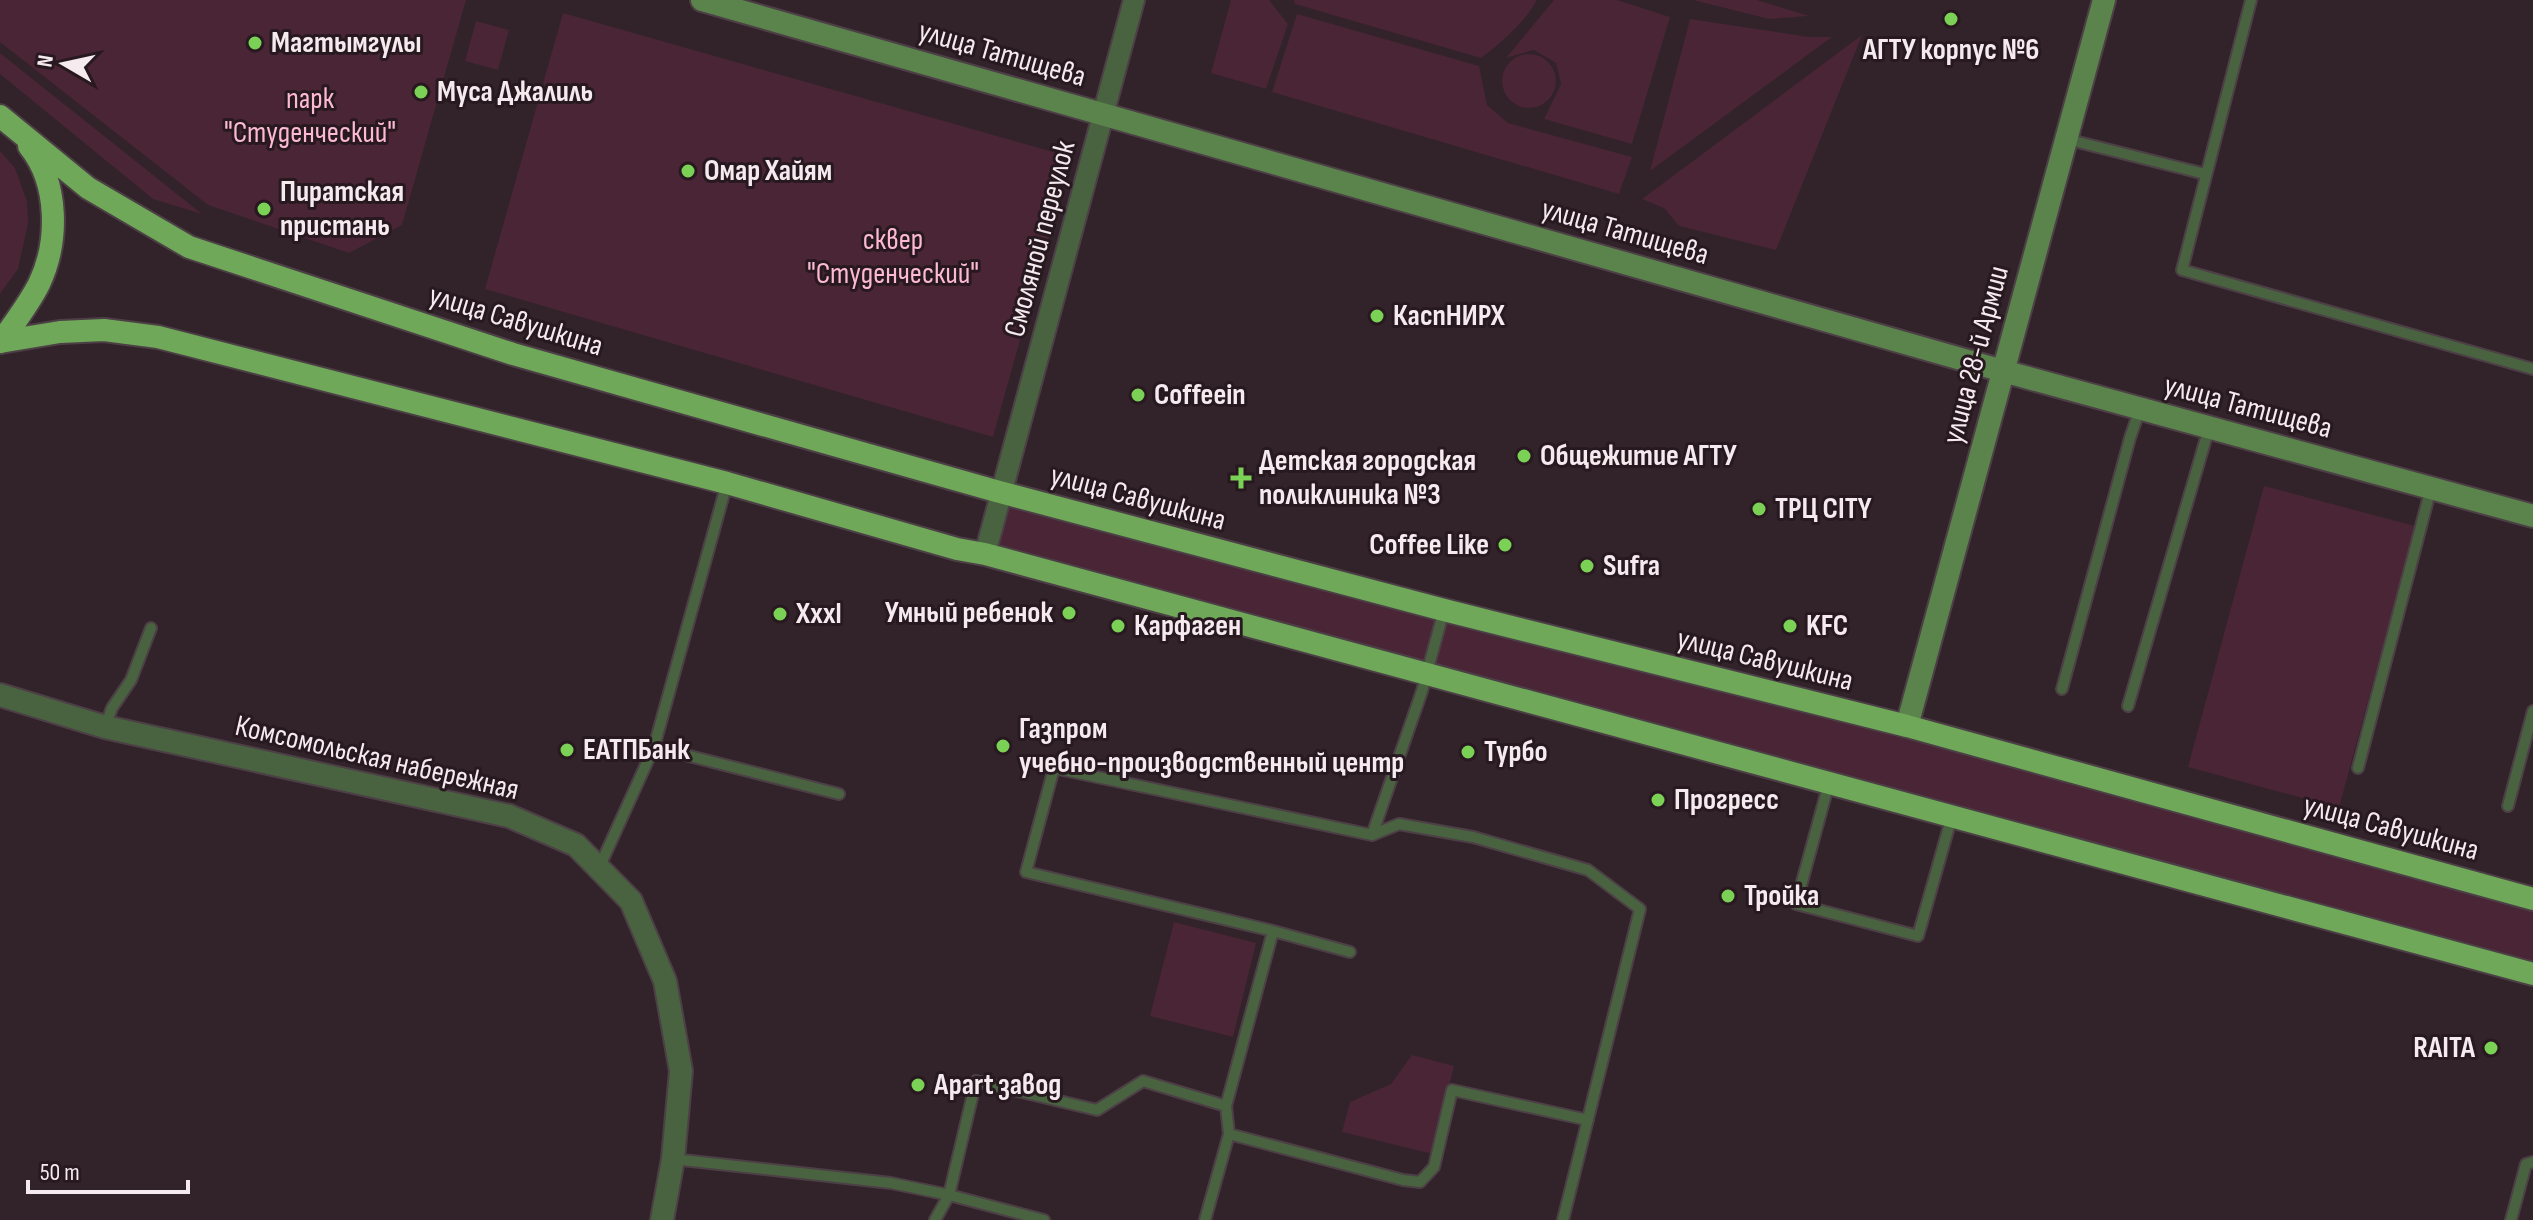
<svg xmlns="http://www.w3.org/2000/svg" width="2533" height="1220" viewBox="0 0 2533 1220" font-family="'Sofia Sans Condensed',sans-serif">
  <rect width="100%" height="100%" fill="#312329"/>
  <!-- green -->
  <path fill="#492535" d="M 0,0 L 466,0 L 402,225 L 349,253 L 208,205 L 0,42 Z
    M 1231,0 L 1269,0 L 1288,24 L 1266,89 L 1211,73 Z
    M 1294,0 L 1537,0 C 1524,23 1502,42 1481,58 L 1295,4 Z
    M 1554,0 L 1617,0 L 1670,17 L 1632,144 L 1544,119 L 1561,84 L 1556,63 L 1534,50 L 1506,58 Z
    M 1693,0 L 1757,0 L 1809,16 L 1769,19 Z
    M 563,13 L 1071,157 L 993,437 L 485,289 Z
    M 1297,14 L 1479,66 L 1487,105 L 1508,123 L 1632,157 L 1619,194 L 1272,92 Z
    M 1690,19 L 1809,37 L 1832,37 L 1650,171 Z
    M 476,21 L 509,30 L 498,70 L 465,61 Z
    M 1862,35 L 1776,250 L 1679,226 L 1664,208 L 1642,199 Z
    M 0,53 L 202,214 L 153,199 L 0,74 Z
    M1502 81a27 27 0 1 1 54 0a27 27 0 1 1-54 0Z
    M 0,151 L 15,168 L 27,201 L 28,224 L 18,269 L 0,294 Z
    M 2264,486 L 2415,526 L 2339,808 L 2188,767 Z
    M 1007,505 L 2533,900 L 2533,973 L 995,549 Z
    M 1174,922 L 1256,943 L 1233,1037 L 1150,1016 Z
    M 1412,1055 L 1454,1066 L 1433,1154 L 1342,1132 L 1350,1102 L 1391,1084 Z"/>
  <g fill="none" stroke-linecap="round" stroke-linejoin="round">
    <defs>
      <path id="service" d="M 2251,0 L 2182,270 L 2533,369
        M 2066,139 L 2205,174
        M 2062,689 L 2130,438 L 2140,409
        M 2128,706 L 2209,428
        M 105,727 L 112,708 L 131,680 L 151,628
        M 654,747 L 727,483
        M 2358,768 L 2431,488
        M 1829,783 L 1796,904 L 1918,936 L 1952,816
        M 2508,806 L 2533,711
        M 1372,835 L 1399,824 L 1473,837 L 1588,870 L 1640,909 L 1563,1220
        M 599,868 L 654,747 L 839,794
        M 1273,931 L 1350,952
        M 1229,1134 L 1403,1180 L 1420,1182 L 1434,1167 L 1452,1090 L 1588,1120
        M 673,1159 L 891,1183 L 949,1195 L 1044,1220
        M 935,1220 L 949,1195 L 976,1081 L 1097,1110 L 1143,1081 L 1226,1106
        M 1205,1220 L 1229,1134 L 1226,1106 L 1273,931 L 1026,872 L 1054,768 L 1372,835 L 1422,691 L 1444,610
        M 2511,1220 L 2526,1164 L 2533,1162"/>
      <path id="minor" d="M 985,554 L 1134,0"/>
      <path id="tertiary" d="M 0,695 L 105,727 L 509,816 L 576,845 L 631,901 L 665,981 L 681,1071 L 673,1159 L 662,1220"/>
      <path id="secondary" d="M 702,0 L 2003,371 L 2533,516
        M 1907,726 L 2104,0"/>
      <path id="trunk" d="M 0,116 L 88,188 L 189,247 L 513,354 L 996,491 L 1444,610 L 1907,726 L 2533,899
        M 0,342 L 60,332 L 104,330 L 158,337 L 727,483 L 957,549 L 985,554 L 2533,974
        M 1,342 C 14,323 29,304 39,284 C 59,242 59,183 29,146"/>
    </defs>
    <!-- service casing -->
    <use href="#service" stroke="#4c3f45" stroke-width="14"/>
    <!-- minor casing -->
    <use href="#minor" stroke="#4c3f45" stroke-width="24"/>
    <!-- tertiary casing -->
    <use href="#tertiary" stroke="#4c3f45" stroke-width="26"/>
    <!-- secondary casing -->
    <use href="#secondary" stroke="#4c3f45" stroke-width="26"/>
    <!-- trunk casing -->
    <use href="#trunk" stroke="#4c3f45" stroke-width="26"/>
    <!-- service -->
    <use href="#service" stroke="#496340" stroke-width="10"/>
    <!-- minor -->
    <use href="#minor" stroke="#496340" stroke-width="20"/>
    <!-- tertiary -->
    <use href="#tertiary" stroke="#496340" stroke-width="22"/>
    <!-- secondary -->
    <use href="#secondary" stroke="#5b844c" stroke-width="22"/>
    <!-- trunk -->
    <use href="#trunk" stroke="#6ea858" stroke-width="22"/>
  </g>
  <!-- markers -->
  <g fill="#7ad156" stroke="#27191f" stroke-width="3">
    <circle cx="1951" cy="19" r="8"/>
    <circle cx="255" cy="43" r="8"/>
    <circle cx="421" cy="92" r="8"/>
    <circle cx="688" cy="171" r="8"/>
    <circle cx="264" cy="209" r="8"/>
    <circle cx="1377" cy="316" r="8"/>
    <circle cx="1138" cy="395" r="8"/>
    <circle cx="1524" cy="456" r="8"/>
    <path d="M1237 466h8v8h8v8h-8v8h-8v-8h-8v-8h8z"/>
    <circle cx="1759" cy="509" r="8"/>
    <circle cx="1505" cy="545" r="8"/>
    <circle cx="1587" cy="566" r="8"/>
    <circle cx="1069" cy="613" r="8"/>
    <circle cx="780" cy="614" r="8"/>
    <circle cx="1118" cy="626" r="8"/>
    <circle cx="1790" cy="626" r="8"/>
    <circle cx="1003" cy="746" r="8"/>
    <circle cx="567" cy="750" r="8"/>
    <circle cx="1468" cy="752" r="8"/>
    <circle cx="1658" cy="800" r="8"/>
    <circle cx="1728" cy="896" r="8"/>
    <circle cx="2491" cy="1048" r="8"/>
    <circle cx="918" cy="1085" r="8"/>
  </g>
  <g text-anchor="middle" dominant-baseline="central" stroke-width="6" stroke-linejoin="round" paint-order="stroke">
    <!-- poi labels -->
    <g font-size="30" font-weight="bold" fill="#f5eaee" stroke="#27191f" text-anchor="start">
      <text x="271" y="43">Магтымгулы</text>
      <text x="1951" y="50" text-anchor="middle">АГТУ корпус №6</text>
      <text x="437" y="92">Муса Джалиль</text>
      <text x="704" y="171">Омар Хайям</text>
      <text x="280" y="192">Пиратская<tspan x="280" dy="34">пристань</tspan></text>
      <text x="1393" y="316">КаспНИРХ</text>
      <text x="1154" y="395">Coffeein</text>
      <text x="1540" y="456">Общежитие АГТУ</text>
      <text x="1259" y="461">Детская городская<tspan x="1259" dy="34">поликлиника №3</tspan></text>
      <text x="1775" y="509">ТРЦ CITY</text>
      <text x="1489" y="545" text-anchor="end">Coffee Like</text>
      <text x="1603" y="566">Sufra</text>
      <text x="1053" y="613" text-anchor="end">Умный ребенок</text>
      <text x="796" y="614">Xxxl</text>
      <text x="1134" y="626">Карфаген</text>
      <text x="1806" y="626">KFC</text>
      <text x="1019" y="729">Газпром<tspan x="1019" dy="34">учебно-производственный центр</tspan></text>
      <text x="583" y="750">ЕАТПБанк</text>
      <text x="1484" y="752">Турбо</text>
      <text x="1674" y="800">Прогресс</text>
      <text x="1744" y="896">Тройка</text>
      <text x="2475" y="1048" text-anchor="end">RAITA</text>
      <text x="934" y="1085">Apart завод</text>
    </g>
    <!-- street labels -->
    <g font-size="30" fill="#f5eaee" stroke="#27191f">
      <text transform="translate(1002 54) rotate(16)">улица Татищева</text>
      <text transform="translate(1625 232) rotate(16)">улица Татищева</text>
      <text transform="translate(1040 239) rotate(-75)">Смоляной переулок</text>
      <text transform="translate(516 321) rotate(17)">улица Савушкина</text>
      <text transform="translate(1976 355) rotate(-75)">улица 28-й Армии</text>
      <text transform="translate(2248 407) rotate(15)">улица Татищева</text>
      <text transform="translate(1138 498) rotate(15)">улица Савушкина</text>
      <text transform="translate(1765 660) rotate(14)">улица Савушкина</text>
      <text transform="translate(377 758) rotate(13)">Комсомольская набережная</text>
      <text transform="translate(2391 828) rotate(15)">улица Савушкина</text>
    </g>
    <!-- park labels -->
    <g font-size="30" fill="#fdb9d4" stroke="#27191f">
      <text x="310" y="99">парк<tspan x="310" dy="34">"Студенческий"</tspan></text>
      <text x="893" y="240">сквер<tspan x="893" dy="34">"Студенческий"</tspan></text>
    </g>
  </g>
  <!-- north arrow -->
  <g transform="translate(64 64) rotate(279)" stroke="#27191f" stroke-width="6" paint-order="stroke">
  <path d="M0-6L14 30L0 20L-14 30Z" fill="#f5eaee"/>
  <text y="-12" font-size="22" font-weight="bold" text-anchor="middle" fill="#f5eaee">N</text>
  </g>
  <!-- scale -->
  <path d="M28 1180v12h160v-12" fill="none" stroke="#f5eaee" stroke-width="4"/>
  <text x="40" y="1180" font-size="24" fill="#f5eaee" stroke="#27191f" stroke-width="6" paint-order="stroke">50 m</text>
</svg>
